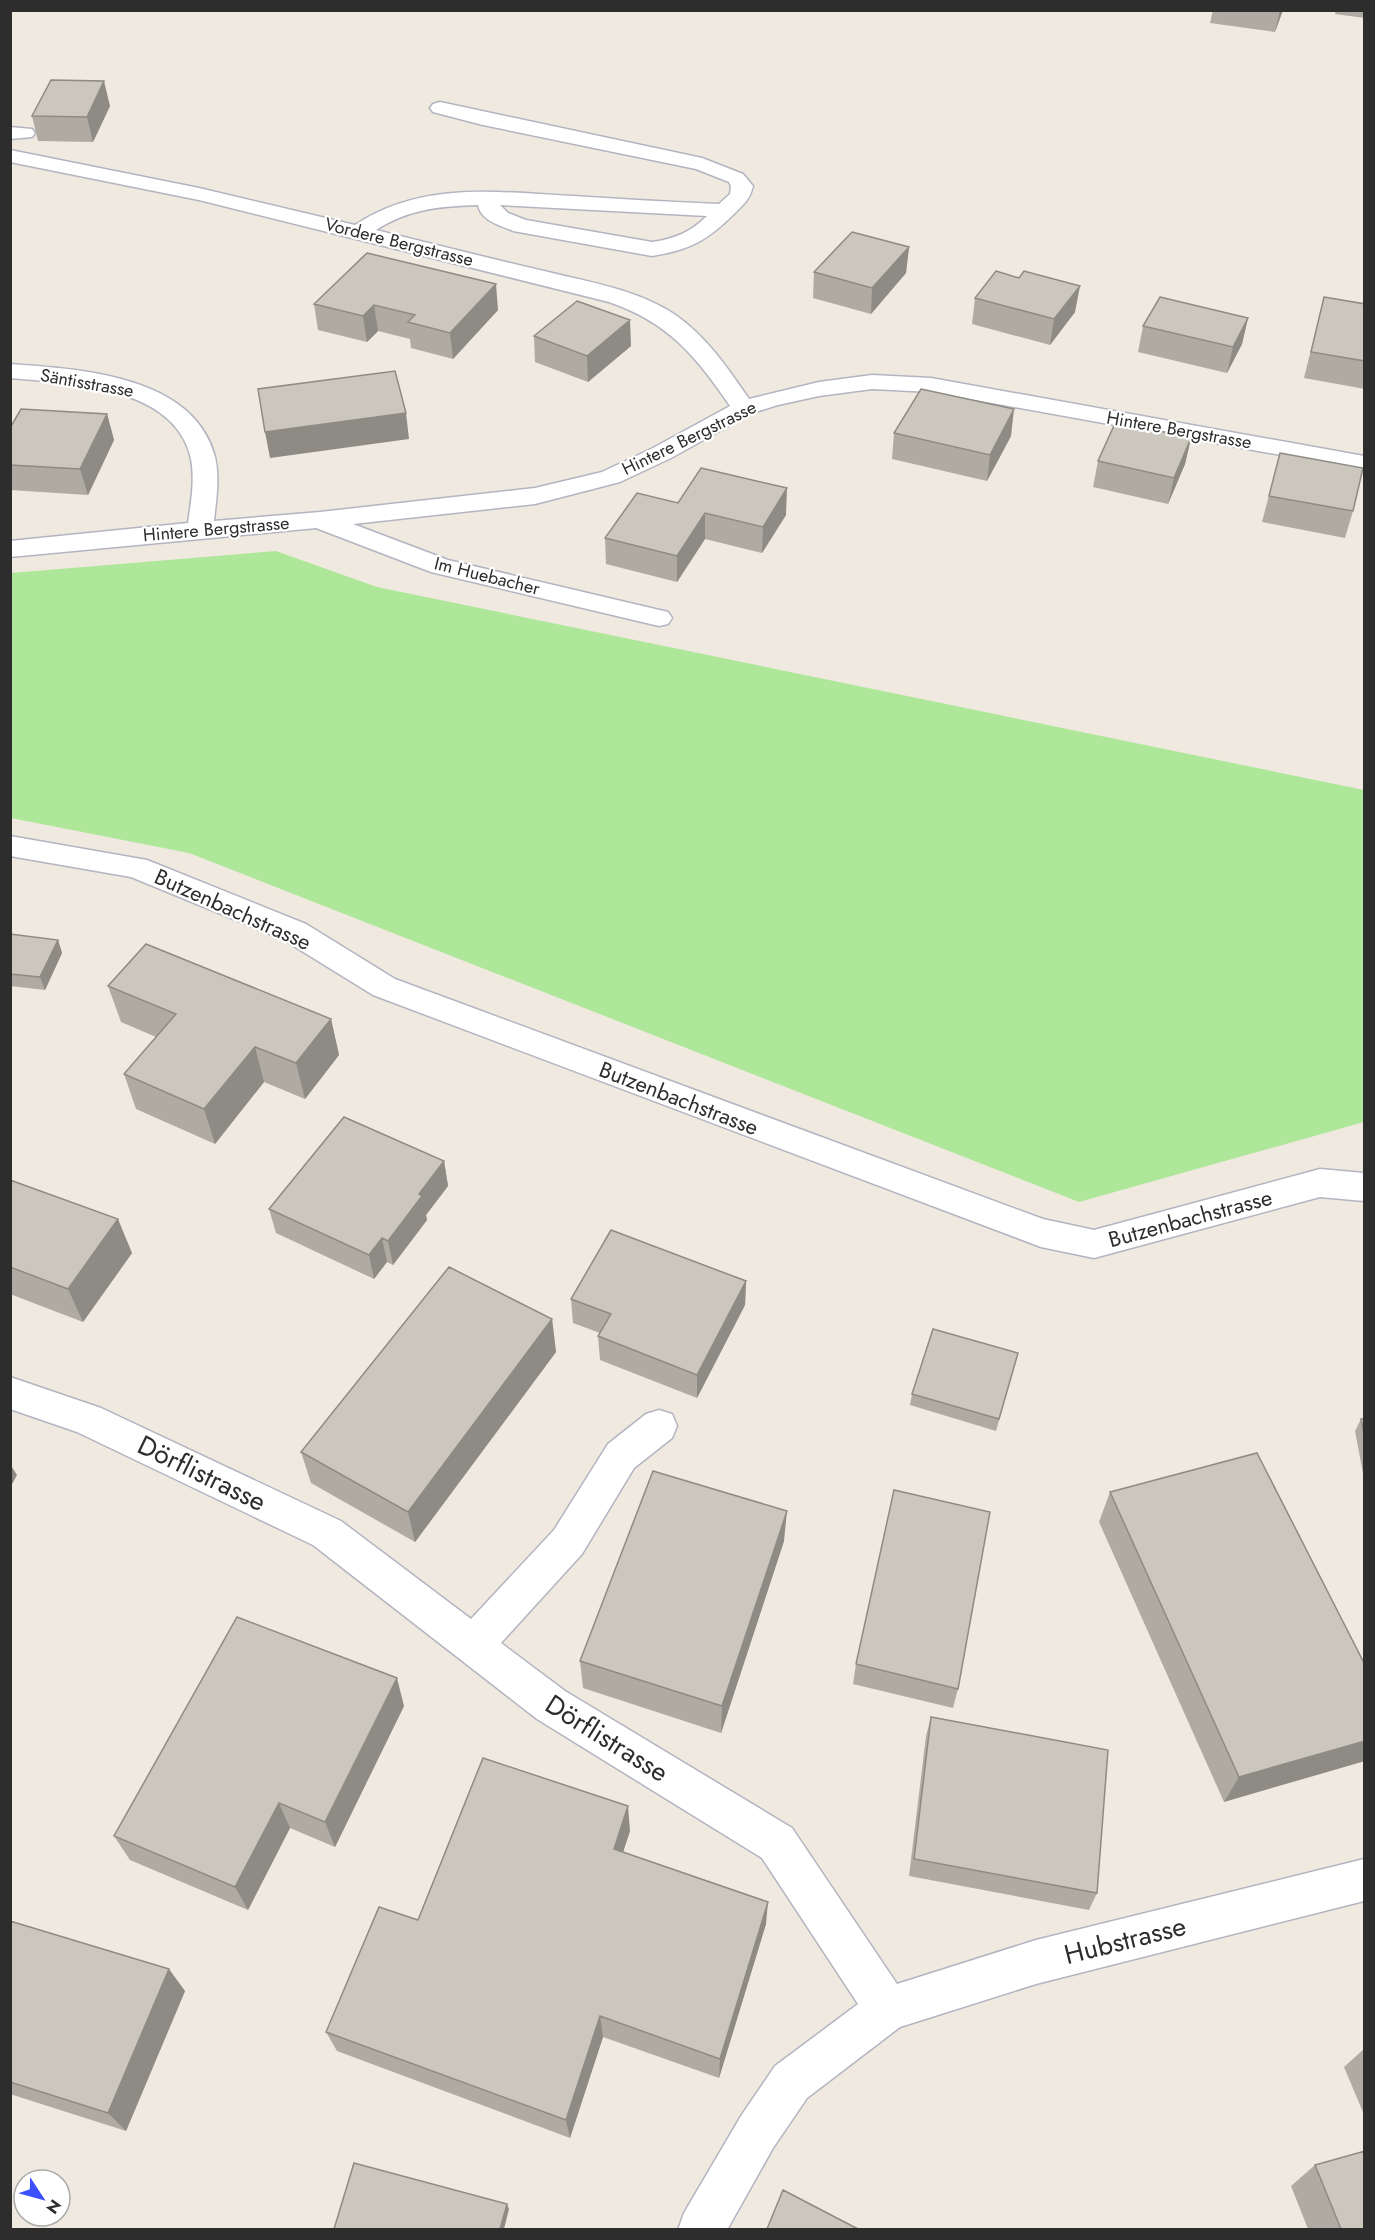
<svg xmlns="http://www.w3.org/2000/svg" width="1375" height="2240" viewBox="0 0 1375 2240" font-family="Jost,sans-serif">
  <rect width="100%" height="100%" fill="#efe9df"/>
  <!-- green -->
  <path fill="#aee79a" d="M 276,551 L 377,587 L 1364,790 L 1364,1122 L 1079,1202 L 189,853 L 11,818 L 11,573 Z"/>
  <g fill="none" stroke-linecap="round" stroke-linejoin="round">
    <defs>
      <path id="minor" d="M 440,102 L 702,158 L 743,174 L 753,186 C 750,199 744,204 735,213 C 708,240 690,250 652,256 L 513,231 C 500,225 481,221 478,205 C 441,206 408,209 376,230 C 432,244 488,258 544,271 C 588,282 636,289 674,314 C 706,336 727,367 749,399 L 819,382 L 872,375 L 931,378 L 1364,456 L 1364,470 L 931,392 L 872,389 L 819,396 L 778,405 L 752,413 L 671,458 L 620,482 L 535,504 L 353,524 L 448,560 L 668,612 L 672,618 L 668,624 L 659,626 L 431,572 L 316,528 L 10,557 L 10,541 L 188,523 C 191,502 195,480 191,459 C 176,386 69,383 10,378 L 10,364 C 79,369 194,375 215,457 C 220,478 216,500 214,521 L 320,512 L 535,488 L 602,472 L 653,448 L 730,406 C 696,356 668,322 609,302 L 199,200 L 10,162 L 10,150 L 199,188 L 355,225 C 422,181 496,192 573,196 C 621,199 670,202 719,204 L 730,194 L 731,186 L 729,182 L 696,169 L 483,125 L 433,112 L 430,108 L 433,104 ZM 500,205 L 707,216 C 691,232 674,239 652,242 L 526,220 L 508,213 Z
        M 10,127 L 32,129 L 35,133 L 32,137 L 10,139 Z
        M 10,836 L 147,860 L 306,924 L 395,979 L 1043,1219 L 1094,1230 L 1320,1169 L 1364,1173 L 1364,1201 L 1320,1197 L 1094,1258 L 1041,1247 L 373,995 L 284,940 L 131,877 L 10,856 Z
        M 10,1377 L 101,1408 L 341,1521 L 471,1619 L 554,1530 L 608,1444 L 646,1414 L 659,1410 L 672,1414 L 677,1426 L 672,1438 L 634,1468 L 582,1554 L 501,1643 L 565,1691 L 792,1828 L 897,1984 L 1036,1940 L 1364,1859 L 1364,1901 L 1036,1984 L 900,2027 L 807,2098 L 773,2148 L 727,2230 L 678,2230 L 684,2213 L 741,2116 L 775,2066 L 858,2004 L 762,1858 L 537,1719 L 313,1545 L 77,1432 L 10,1409 Z"/>
    </defs>
    <!-- minor casing -->
    <use href="#minor" stroke="#b3b4c1" stroke-width="3"/>
    <!-- minor -->
    <use href="#minor" fill="#fff" fill-rule="evenodd"/>
  </g>
  <!-- wall -->
  <path fill="#afaba3" d="M 1213,10 L 1283,10 L 1275,32 L 1210,23 Z
    M 1336,10 L 1365,10 L 1365,18 L 1335,14 Z
    M 110,106 L 93,142 L 38,141 L 32,116 Z
    M 909,247 L 906,273 L 871,314 L 813,298 L 814,272 Z
    M 1324,297 L 1365,304 L 1365,389 L 1304,378 Z
    M 975,298 L 1075,312 L 1050,345 L 972,324 Z
    M 314,304 L 498,310 L 453,359 L 411,348 L 410,339 L 378,331 L 367,342 L 318,330 Z
    M 1248,318 L 1242,344 L 1227,373 L 1138,352 L 1143,326 Z
    M 534,336 L 631,346 L 588,382 L 535,362 Z
    M 107,414 L 114,440 L 88,495 L 10,490 L 10,428 Z
    M 894,433 L 1011,436 L 987,481 L 892,459 Z
    M 1191,438 L 1185,464 L 1168,504 L 1093,487 L 1098,461 Z
    M 1280,453 L 1353,511 L 1345,538 L 1262,522 Z
    M 678,503 L 786,515 L 762,553 L 705,539 L 677,582 L 606,564 L 605,538 Z
    M 10,934 L 58,940 L 62,953 L 45,990 L 10,986 Z
    M 108,986 L 331,1019 L 339,1055 L 305,1099 L 264,1082 L 215,1144 L 136,1109 L 124,1074 L 156,1037 L 121,1022 Z
    M 444,1161 L 448,1186 L 426,1215 L 427,1220 L 393,1265 L 387,1262 L 374,1279 L 276,1233 L 269,1209 Z
    M 10,1180 L 132,1253 L 83,1322 L 10,1294 Z
    M 746,1281 L 745,1305 L 697,1398 L 600,1360 L 598,1336 L 600,1333 L 573,1323 L 571,1299 Z
    M 552,1319 L 556,1352 L 415,1542 L 311,1483 L 301,1452 Z
    M 1015,1365 L 996,1431 L 910,1405 L 912,1394 Z
    M 1361,1419 L 1365,1419 L 1365,1484 L 1355,1431 Z
    M 1110,1492 L 1365,1665 L 1224,1802 L 1099,1522 Z
    M 784,1541 L 721,1733 L 583,1688 L 580,1661 Z
    M 856,1664 L 958,1689 L 953,1708 L 853,1684 Z
    M 404,1706 L 335,1847 L 290,1828 L 248,1910 L 130,1860 L 114,1836 Z
    M 931,1717 L 1097,1893 L 1089,1910 L 909,1876 L 926,1736 Z
    M 630,1831 L 623,1852 L 766,1924 L 719,2078 L 603,2037 L 570,2138 L 337,2051 L 326,2032 L 418,1920 Z
    M 10,1921 L 185,1991 L 126,2131 L 10,2094 Z
    M 1365,2048 L 1365,2117 L 1344,2067 Z
    M 1315,2165 L 1365,2229 L 1308,2229 L 1291,2186 Z"/>
  <!-- shaded-wall -->
  <path fill="#8e8b84" d="M 1280,10 L 1283,10 L 1275,32 Z
    M 104,81 L 110,106 L 93,142 L 87,117 Z
    M 909,247 L 906,273 L 871,314 L 872,288 Z
    M 496,284 L 498,310 L 453,359 L 450,333 Z
    M 1080,286 L 1075,312 L 1050,345 L 1054,319 Z
    M 374,305 L 378,331 L 367,342 L 363,316 Z
    M 1248,318 L 1242,344 L 1227,373 L 1233,347 Z
    M 630,320 L 631,346 L 588,382 L 587,356 Z
    M 1014,409 L 1011,436 L 987,481 L 990,455 Z
    M 406,413 L 409,439 L 270,458 L 265,432 Z
    M 107,414 L 114,440 L 88,495 L 80,469 Z
    M 1191,438 L 1185,464 L 1168,504 L 1174,478 Z
    M 787,488 L 786,515 L 762,553 L 763,527 Z
    M 705,513 L 705,539 L 677,582 L 677,556 Z
    M 58,940 L 62,953 L 45,990 L 40,977 Z
    M 331,1019 L 339,1055 L 305,1099 L 296,1063 Z
    M 255,1047 L 264,1082 L 215,1144 L 204,1109 Z
    M 444,1161 L 448,1186 L 426,1215 L 427,1220 L 393,1265 L 388,1241 L 419,1194 Z
    M 118,1219 L 132,1253 L 83,1322 L 68,1289 Z
    M 382,1238 L 387,1262 L 374,1279 L 369,1255 Z
    M 746,1281 L 745,1305 L 697,1398 L 697,1375 Z
    M 552,1319 L 556,1352 L 415,1542 L 408,1512 Z
    M 10,1464 L 17,1475 L 10,1488 Z
    M 787,1511 L 784,1541 L 721,1733 L 722,1706 Z
    M 397,1678 L 404,1706 L 335,1847 L 325,1822 Z
    M 1365,1741 L 1365,1761 L 1224,1802 L 1239,1777 Z
    M 279,1803 L 290,1828 L 248,1910 L 235,1887 Z
    M 628,1806 L 630,1831 L 616,1873 L 614,1849 Z
    M 768,1902 L 766,1924 L 719,2078 L 720,2059 Z
    M 169,1969 L 185,1991 L 126,2131 L 108,2113 Z
    M 600,2016 L 603,2037 L 570,2138 L 566,2120 Z
    M 507,2204 L 509,2209 L 504,2229 L 500,2229 Z"/>
  <!-- building -->
  <path fill="#cbc7bd" stroke="#8e8b84" stroke-width="1.5" d="M 51,80 L 104,81 L 87,117 L 32,116 Z
    M 852,232 L 909,247 L 872,288 L 814,272 Z
    M 367,253 L 496,284 L 450,333 L 408,322 L 415,315 L 374,305 L 363,316 L 314,304 Z
    M 996,271 L 1019,278 L 1024,271 L 1080,286 L 1054,319 L 975,298 Z
    M 1160,297 L 1248,318 L 1233,347 L 1143,326 Z
    M 1324,297 L 1365,304 L 1365,361 L 1311,352 Z
    M 577,301 L 630,320 L 587,356 L 534,336 Z
    M 395,371 L 406,413 L 265,432 L 258,389 Z
    M 921,389 L 1014,409 L 990,455 L 894,433 Z
    M 21,409 L 107,414 L 80,469 L 10,465 L 10,428 Z
    M 1116,421 L 1191,438 L 1174,478 L 1098,461 Z
    M 1280,453 L 1363,468 L 1353,511 L 1269,496 Z
    M 701,468 L 787,488 L 763,527 L 705,513 L 677,556 L 605,538 L 637,493 L 678,503 Z
    M 10,934 L 58,940 L 40,977 L 10,974 Z
    M 146,944 L 331,1019 L 296,1063 L 255,1047 L 204,1109 L 124,1074 L 176,1014 L 108,986 Z
    M 344,1117 L 444,1161 L 419,1194 L 422,1196 L 388,1241 L 382,1238 L 369,1255 L 269,1209 Z
    M 10,1180 L 118,1219 L 68,1289 L 10,1267 Z
    M 611,1230 L 746,1281 L 697,1375 L 598,1336 L 611,1314 L 571,1299 Z
    M 449,1267 L 552,1319 L 408,1512 L 301,1452 Z
    M 933,1329 L 1018,1353 L 999,1419 L 912,1394 Z
    M 1361,1419 L 1365,1419 L 1365,1438 Z
    M 1257,1453 L 1365,1665 L 1365,1741 L 1239,1777 L 1110,1492 Z
    M 653,1471 L 787,1511 L 722,1706 L 580,1661 Z
    M 894,1490 L 990,1512 L 958,1689 L 856,1664 Z
    M 237,1617 L 397,1678 L 325,1822 L 279,1803 L 235,1887 L 114,1836 Z
    M 931,1717 L 1108,1750 L 1097,1893 L 914,1859 Z
    M 483,1758 L 628,1806 L 614,1849 L 768,1902 L 720,2059 L 600,2016 L 566,2120 L 326,2032 L 379,1907 L 418,1920 Z
    M 10,1921 L 169,1969 L 108,2113 L 10,2082 Z
    M 1365,2151 L 1365,2229 L 1341,2229 L 1315,2165 Z
    M 354,2163 L 507,2204 L 500,2229 L 334,2229 Z
    M 783,2190 L 858,2229 L 767,2229 Z"/>
  <g text-anchor="middle" dominant-baseline="central" stroke-width="4.5" stroke-linejoin="round" paint-order="stroke">
    <!-- far-street labels -->
    <g font-size="18" fill="#2d2d2d" stroke="#fff">
      <text transform="translate(399 242) rotate(14)">Vordere Bergstrasse</text>
      <text transform="translate(87 383) rotate(10)">Säntisstrasse</text>
      <text transform="translate(1179 430) rotate(10)">Hintere Bergstrasse</text>
      <text transform="translate(689 438) rotate(-26)">Hintere Bergstrasse</text>
      <text transform="translate(216 529) rotate(-5)">Hintere Bergstrasse</text>
      <text transform="translate(487 576) rotate(14)">Im Huebacher</text>
    </g>
    <!-- street labels -->
    <g font-size="22" fill="#2d2d2d" stroke="#fff">
      <text transform="translate(233 909) rotate(24)">Butzenbachstrasse</text>
      <text transform="translate(679 1098) rotate(21)">Butzenbachstrasse</text>
      <text transform="translate(1190 1218) rotate(-15)">Butzenbachstrasse</text>
    </g>
    <!-- near-street labels -->
    <g font-size="27" fill="#2d2d2d" stroke="#fff">
      <text transform="translate(202 1473) rotate(26)">Dörflistrasse</text>
      <text transform="translate(607 1738) rotate(32)">Dörflistrasse</text>
      <text transform="translate(1125 1940) rotate(-14)">Hubstrasse</text>
    </g>
  </g>
  <!-- border -->
  <rect width="1375" height="2240" fill="none" stroke="#2d2d2d" stroke-width="24"/>
  <!-- north arrow -->
  <g transform="translate(42 2198) rotate(126)"><circle r="28" fill="#ffffff" stroke="#ababab" stroke-width="1.5"/>
  <path d="M0-4.5L10 22L0 15L-10 22Z" fill="#3c50ff"/>
  <text y="-9" font-size="16" font-weight="bold" text-anchor="middle" fill="#2d2d2d">N</text>
  </g>
</svg>
